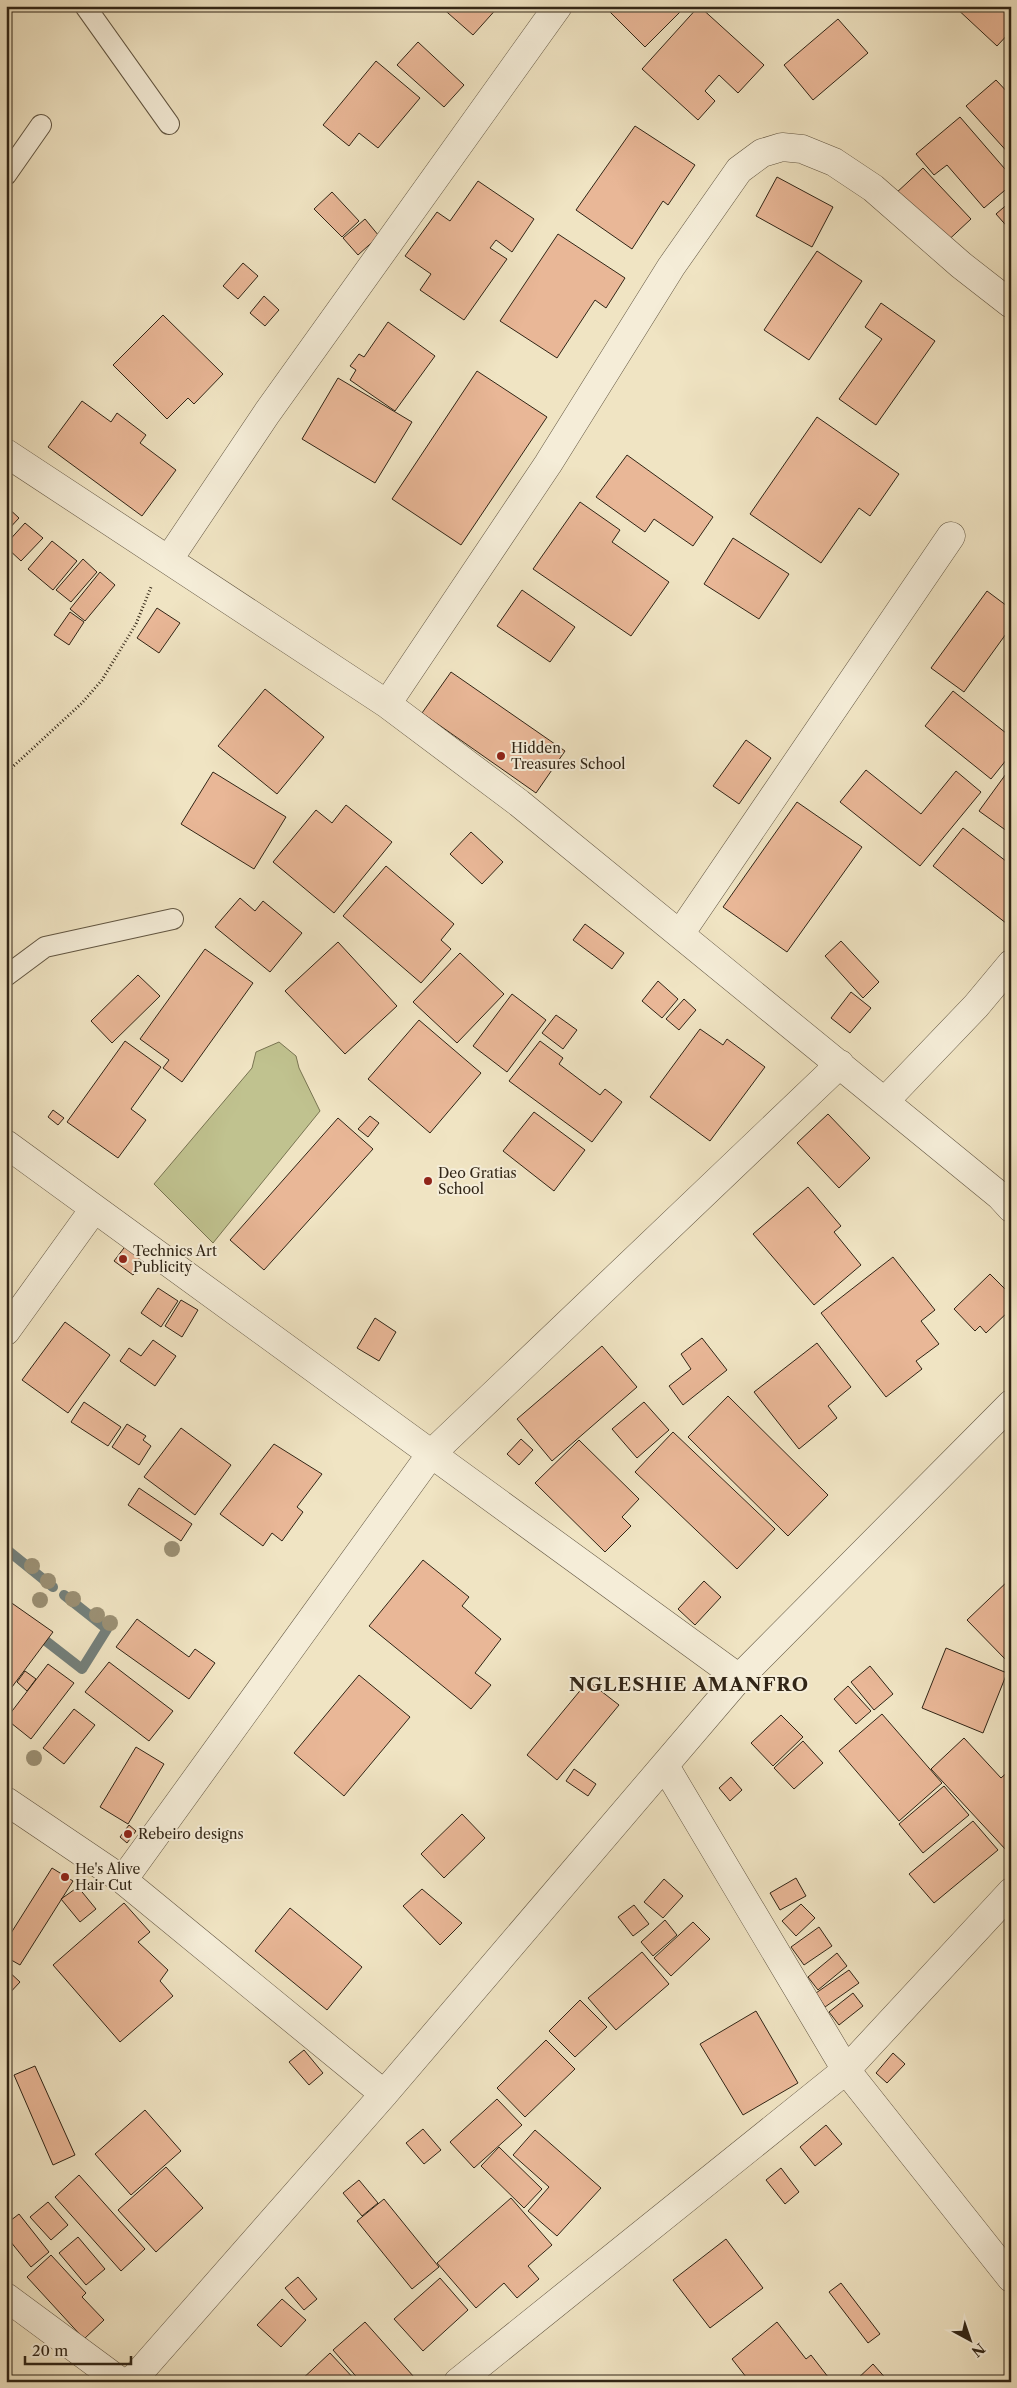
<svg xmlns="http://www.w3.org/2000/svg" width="1017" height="2388" viewBox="0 0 1017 2388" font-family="'Libre Caslon Text',serif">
  <rect width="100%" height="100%" fill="#f0e4c3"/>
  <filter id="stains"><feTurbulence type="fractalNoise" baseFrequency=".004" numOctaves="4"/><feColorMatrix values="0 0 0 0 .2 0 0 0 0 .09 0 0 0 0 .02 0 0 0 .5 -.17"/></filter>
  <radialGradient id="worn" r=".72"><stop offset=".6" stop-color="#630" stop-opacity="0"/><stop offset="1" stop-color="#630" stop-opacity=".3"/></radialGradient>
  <!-- green -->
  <path fill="#c0c28f" stroke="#787452" d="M 279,1042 L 296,1056 L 299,1068 L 320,1111 L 213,1243 L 154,1184 L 252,1068 L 256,1052 Z"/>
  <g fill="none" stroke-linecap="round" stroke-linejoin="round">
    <!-- stream -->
    <path stroke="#74807b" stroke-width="10" d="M 6,1549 L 53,1587
      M 46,1641 L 82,1669 L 107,1629 L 64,1595"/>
  </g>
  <!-- building -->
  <path fill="#e9b797" stroke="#312516" d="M 440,6 L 499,6 L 473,35 Z
    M 604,6 L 676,6 L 681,11 L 645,47 Z
    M 699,6 L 764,65 L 738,93 L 719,75 L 705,91 L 715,101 L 698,120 L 642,69 Z
    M 954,6 L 1011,6 L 1011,31 L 997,46 Z
    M 838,19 L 868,53 L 813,100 L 784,65 Z
    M 418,42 L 464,85 L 444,107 L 397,65 Z
    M 376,61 L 420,98 L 378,148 L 359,133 L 349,146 L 323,125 Z
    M 996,80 L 1011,96 L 1011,156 L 966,106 Z
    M 960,117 L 1011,176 L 1011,185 L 984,208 L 947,165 L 934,175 L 916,154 Z
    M 635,126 L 695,165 L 668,205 L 663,201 L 632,249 L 576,210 Z
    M 923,168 L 971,219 L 942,246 L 895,194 Z
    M 777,177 L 833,207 L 812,247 L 756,216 Z
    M 478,181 L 534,219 L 512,252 L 496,240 L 490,248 L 507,259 L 464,320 L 420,290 L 431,274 L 405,256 L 437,212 L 450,221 Z
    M 332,192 L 359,221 L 342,237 L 314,209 Z
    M 1011,201 L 1011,231 L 996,214 Z
    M 365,219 L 379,236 L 358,255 L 343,238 Z
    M 558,234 L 625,278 L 606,308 L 595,300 L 557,358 L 500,321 Z
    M 817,251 L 862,281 L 809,360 L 764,330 Z
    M 243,263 L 258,276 L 238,299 L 223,286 Z
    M 264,296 L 279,310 L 265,326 L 250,313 Z
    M 881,303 L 935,341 L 876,425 L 839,399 L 882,339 L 865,327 Z
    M 163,315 L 223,374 L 194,404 L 188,398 L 167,419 L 113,365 Z
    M 388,322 L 435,356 L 395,411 L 350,380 L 356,370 L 350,366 L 359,354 L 364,357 Z
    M 477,371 L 547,417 L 461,545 L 392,499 Z
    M 338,378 L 412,422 L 375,483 L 302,439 Z
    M 82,401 L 111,422 L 117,413 L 146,435 L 140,443 L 176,470 L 142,516 L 48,447 Z
    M 817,417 L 899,474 L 870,516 L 859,508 L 821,563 L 750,514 Z
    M 627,455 L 713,517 L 693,546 L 654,519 L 645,532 L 596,497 Z
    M 580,502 L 620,530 L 612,542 L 669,582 L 631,636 L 533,569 Z
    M 6,506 L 19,518 L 6,532 Z
    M 25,523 L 43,538 L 21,561 L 6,547 L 6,544 Z
    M 733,538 L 789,574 L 759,619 L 704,584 Z
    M 52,541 L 77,561 L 53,590 L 28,569 Z
    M 83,559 L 97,572 L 71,602 L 56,590 Z
    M 100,572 L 115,585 L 85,621 L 70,609 Z
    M 522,590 L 575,627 L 550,662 L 497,626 Z
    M 987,591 L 1011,609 L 1011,627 L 964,692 L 931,668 Z
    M 157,608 L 180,623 L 159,653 L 137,638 Z
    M 70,612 L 84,622 L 69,645 L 54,635 Z
    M 451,672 L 565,751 L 536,793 L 422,713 Z
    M 265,689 L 324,737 L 277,794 L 218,746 Z
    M 953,691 L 1011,737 L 1011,754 L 991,779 L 925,726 Z
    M 746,740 L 771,758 L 739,804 L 713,786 Z
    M 1011,767 L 1011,834 L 979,811 Z
    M 866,770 L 921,814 L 956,771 L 981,792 L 920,866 L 840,802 Z
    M 213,772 L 286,817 L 254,869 L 181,824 Z
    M 797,802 L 862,847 L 787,952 L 723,907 Z
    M 346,805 L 392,842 L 334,913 L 273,862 L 316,810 L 332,823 Z
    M 963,828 L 1011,865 L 1011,927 L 933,866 Z
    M 471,832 L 503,862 L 482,884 L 450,854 Z
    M 386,866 L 454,924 L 441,940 L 451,949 L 421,983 L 343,916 Z
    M 240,898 L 255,911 L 263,901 L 302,933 L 270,972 L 215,927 Z
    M 585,924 L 624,953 L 612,969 L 573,940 Z
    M 841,941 L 879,982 L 863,998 L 825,956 Z
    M 338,942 L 397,1006 L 345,1054 L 285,991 Z
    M 205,949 L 253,983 L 182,1082 L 163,1068 L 169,1060 L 140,1039 Z
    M 460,953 L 504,994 L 457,1043 L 413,1002 Z
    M 138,975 L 160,996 L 112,1043 L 91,1021 Z
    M 658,981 L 678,999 L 662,1018 L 642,1001 Z
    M 851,992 L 871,1008 L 850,1033 L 831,1018 Z
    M 512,994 L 546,1020 L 507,1072 L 473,1046 Z
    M 684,999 L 696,1010 L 679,1030 L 666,1019 Z
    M 556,1015 L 577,1030 L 563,1049 L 542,1033 Z
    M 419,1020 L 481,1073 L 430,1133 L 368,1079 Z
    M 700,1029 L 723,1045 L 727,1039 L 765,1067 L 710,1141 L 650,1097 Z
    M 125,1041 L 161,1067 L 131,1109 L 146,1120 L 118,1158 L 67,1122 Z
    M 540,1041 L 563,1058 L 559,1064 L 600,1095 L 605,1089 L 622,1102 L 592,1142 L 509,1081 Z
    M 53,1110 L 64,1118 L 58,1125 L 48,1117 Z
    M 534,1112 L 585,1150 L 554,1191 L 503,1151 Z
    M 828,1114 L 870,1158 L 839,1188 L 797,1143 Z
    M 370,1116 L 379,1123 L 368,1137 L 358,1129 Z
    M 338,1118 L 373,1149 L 264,1270 L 230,1240 Z
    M 808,1187 L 841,1226 L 834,1232 L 861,1265 L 814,1305 L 753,1234 Z
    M 127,1244 L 146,1258 L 133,1275 L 114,1261 Z
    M 893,1257 L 935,1310 L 921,1321 L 939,1344 L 916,1361 L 922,1369 L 886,1397 L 821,1313 Z
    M 990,1274 L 1011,1295 L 1011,1309 L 986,1333 L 980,1326 L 975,1331 L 954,1309 Z
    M 158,1288 L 178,1301 L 161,1327 L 141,1313 Z
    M 181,1300 L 198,1310 L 182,1337 L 165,1326 Z
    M 375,1318 L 396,1332 L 379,1361 L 357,1348 Z
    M 65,1322 L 110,1355 L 68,1413 L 22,1380 Z
    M 702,1338 L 727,1370 L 683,1405 L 669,1386 L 691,1369 L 681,1354 Z
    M 153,1340 L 176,1356 L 155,1386 L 120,1361 L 129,1348 L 141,1356 Z
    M 817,1343 L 851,1387 L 828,1406 L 837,1418 L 799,1449 L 754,1392 Z
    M 602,1346 L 637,1387 L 552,1461 L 517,1419 Z
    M 728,1396 L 828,1495 L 788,1536 L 688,1437 Z
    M 84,1402 L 121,1427 L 108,1446 L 71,1422 Z
    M 644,1402 L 669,1430 L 637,1458 L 612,1429 Z
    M 127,1424 L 146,1436 L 143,1440 L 151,1446 L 139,1465 L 112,1447 Z
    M 181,1428 L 231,1465 L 195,1515 L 144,1477 Z
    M 673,1432 L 775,1529 L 737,1569 L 635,1472 Z
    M 521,1439 L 533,1450 L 519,1465 L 507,1454 Z
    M 579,1440 L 639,1499 L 622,1517 L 631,1526 L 605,1552 L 535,1483 Z
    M 274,1444 L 322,1474 L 297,1507 L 303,1512 L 282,1541 L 272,1533 L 263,1546 L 220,1514 Z
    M 139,1488 L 192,1524 L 181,1541 L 128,1505 Z
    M 423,1560 L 469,1597 L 462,1606 L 501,1639 L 475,1673 L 491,1685 L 471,1709 L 369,1626 Z
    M 1011,1578 L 1011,1654 L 1006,1660 L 967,1620 Z
    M 704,1581 L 721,1597 L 695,1625 L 678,1609 Z
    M 6,1599 L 53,1632 L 6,1695 Z
    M 137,1619 L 189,1657 L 195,1649 L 215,1663 L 189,1699 L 116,1647 Z
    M 946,1648 L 1007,1673 L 983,1733 L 922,1708 Z
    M 109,1662 L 173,1711 L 149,1741 L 85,1692 Z
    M 48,1664 L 74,1683 L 31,1739 L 6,1719 Z
    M 870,1666 L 893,1694 L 874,1710 L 851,1682 Z
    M 25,1671 L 36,1679 L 27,1691 L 17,1682 Z
    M 359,1675 L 410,1717 L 344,1796 L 294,1753 Z
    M 588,1681 L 619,1705 L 557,1780 L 527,1755 Z
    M 848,1686 L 871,1711 L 856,1724 L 834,1699 Z
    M 74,1709 L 95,1725 L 64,1764 L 43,1748 Z
    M 882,1714 L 942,1783 L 899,1821 L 839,1751 Z
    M 781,1715 L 803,1737 L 773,1766 L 751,1743 Z
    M 964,1738 L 1001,1778 L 1011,1769 L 1011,1845 L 1006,1850 L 931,1769 Z
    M 803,1741 L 823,1763 L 794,1789 L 774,1768 Z
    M 136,1747 L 164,1764 L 128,1824 L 100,1807 Z
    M 574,1769 L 596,1784 L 588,1796 L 566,1781 Z
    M 731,1777 L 742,1790 L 730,1801 L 719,1788 Z
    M 944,1786 L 969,1815 L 923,1853 L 899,1824 Z
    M 462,1814 L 485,1838 L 444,1878 L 421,1854 Z
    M 973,1821 L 998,1850 L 934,1903 L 909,1874 Z
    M 129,1825 L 136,1831 L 127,1843 L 120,1837 Z
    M 52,1868 L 73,1881 L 20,1965 L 6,1957 L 6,1941 Z
    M 796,1878 L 806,1896 L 780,1910 L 770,1893 Z
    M 664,1879 L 683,1896 L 663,1918 L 644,1902 Z
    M 78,1887 L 96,1909 L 80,1922 L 61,1899 Z
    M 422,1889 L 462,1923 L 440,1945 L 403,1906 Z
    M 124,1903 L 150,1932 L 138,1942 L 168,1970 L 160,1981 L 173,1996 L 120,2042 L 53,1965 Z
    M 801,1904 L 815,1918 L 796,1936 L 782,1921 Z
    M 634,1905 L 649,1924 L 633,1936 L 618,1917 Z
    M 290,1908 L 362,1967 L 327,2010 L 255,1951 Z
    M 665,1920 L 677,1935 L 653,1956 L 641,1942 Z
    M 693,1922 L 710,1939 L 671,1976 L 654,1958 Z
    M 819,1927 L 832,1946 L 804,1965 L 791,1947 Z
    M 642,1952 L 669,1984 L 616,2030 L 588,1998 Z
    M 837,1953 L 847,1966 L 818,1990 L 808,1977 Z
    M 6,1969 L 20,1982 L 6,1997 Z
    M 849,1970 L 859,1983 L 825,2007 L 816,1993 Z
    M 853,1993 L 863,2006 L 839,2025 L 829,2012 Z
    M 580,2000 L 607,2027 L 575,2057 L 549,2031 Z
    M 756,2011 L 798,2083 L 743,2115 L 700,2044 Z
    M 546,2040 L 575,2069 L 525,2117 L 497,2088 Z
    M 304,2050 L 323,2073 L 309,2085 L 289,2062 Z
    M 893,2053 L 905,2064 L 887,2083 L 876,2073 Z
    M 35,2066 L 75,2155 L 53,2165 L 14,2075 Z
    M 497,2099 L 522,2125 L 474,2168 L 450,2142 Z
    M 145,2110 L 181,2151 L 131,2195 L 95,2154 Z
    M 826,2125 L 842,2144 L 815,2166 L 800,2147 Z
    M 423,2129 L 441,2150 L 424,2164 L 406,2143 Z
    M 535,2130 L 601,2188 L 557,2236 L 528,2211 L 549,2187 L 513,2155 Z
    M 499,2147 L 542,2189 L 524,2208 L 481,2166 Z
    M 166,2167 L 203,2208 L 156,2252 L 118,2210 Z
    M 781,2168 L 799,2192 L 785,2204 L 766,2180 Z
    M 79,2175 L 145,2249 L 121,2271 L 55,2197 Z
    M 359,2180 L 378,2203 L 362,2216 L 343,2193 Z
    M 511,2198 L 552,2245 L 528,2266 L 539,2279 L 517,2298 L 504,2283 L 476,2308 L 437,2263 Z
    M 384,2199 L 439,2267 L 412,2289 L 357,2221 Z
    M 48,2202 L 68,2225 L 51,2240 L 30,2217 Z
    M 19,2214 L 49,2252 L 31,2267 L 6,2236 L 6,2224 Z
    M 78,2237 L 105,2269 L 86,2285 L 59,2253 Z
    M 726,2239 L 763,2288 L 710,2328 L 673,2280 Z
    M 51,2255 L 86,2293 L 82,2297 L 104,2320 L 84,2339 L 27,2277 Z
    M 298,2277 L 317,2299 L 304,2310 L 285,2288 Z
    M 440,2278 L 468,2310 L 423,2351 L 394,2319 Z
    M 841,2283 L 880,2334 L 868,2343 L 829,2292 Z
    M 282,2299 L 306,2320 L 281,2347 L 257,2325 Z
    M 365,2322 L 414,2377 L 408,2382 L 361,2382 L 333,2350 Z
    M 777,2322 L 806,2359 L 811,2355 L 832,2382 L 750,2382 L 732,2359 Z
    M 330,2353 L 357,2382 L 299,2382 Z
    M 873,2364 L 889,2382 L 854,2382 Z"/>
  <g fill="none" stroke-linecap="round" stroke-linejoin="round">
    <defs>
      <path id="service" d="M 85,6 L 169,124
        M 6,175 L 41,125
        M 6,976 L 45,947 L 173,919"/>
      <path id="minor" d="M 6,453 L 387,704 L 519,803 L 1000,1196 L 1011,1208
        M 169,559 L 267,413 L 558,6
        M 387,704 L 548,464 L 671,267 L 739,170 L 762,153 L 782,147 L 802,149 L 834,162 L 873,188 L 961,265 L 1011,304
        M 680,934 L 951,536
        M 885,1101 L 976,1006 L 1011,964
        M 6,1144 L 739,1678
        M 6,1331 L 94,1209
        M 665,1766 L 846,2070 L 1011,2278
        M 6,1801 L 123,1880 L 384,2094
        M 123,1880 L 431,1454 L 840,1064
        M 6,2297 L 121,2382
        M 131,2382 L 384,2094 L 739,1678 L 1011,1404
        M 458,2382 L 846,2070 L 1011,1892"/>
    </defs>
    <!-- service casing -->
    <use href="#service" stroke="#615541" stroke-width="22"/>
    <!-- minor casing -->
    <use href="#minor" stroke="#615541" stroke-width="29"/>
    <!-- path -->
    <path stroke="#312516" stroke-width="3" stroke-dasharray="1 2.5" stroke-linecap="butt" d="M 6,773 L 82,703 L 102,680 L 136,624 L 151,587"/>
    <!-- service -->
    <use href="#service" stroke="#f5edd8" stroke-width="20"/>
    <!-- minor -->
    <use href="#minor" stroke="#f5edd8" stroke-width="28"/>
  </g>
  <!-- trees -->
  <g fill="#9b9074">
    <circle cx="172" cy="1549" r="8"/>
    <circle cx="32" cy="1566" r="8"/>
    <circle cx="48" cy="1581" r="8"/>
    <circle cx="73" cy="1599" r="8"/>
    <circle cx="40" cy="1600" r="8"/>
    <circle cx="97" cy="1615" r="8"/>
    <circle cx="110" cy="1623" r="8"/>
    <circle cx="34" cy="1758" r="8"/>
  </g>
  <!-- markers -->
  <g fill="#8f2418" stroke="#f5edd8" stroke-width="2">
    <circle cx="501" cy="756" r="5"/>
    <circle cx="428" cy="1181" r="5"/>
    <circle cx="123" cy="1259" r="5"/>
    <circle cx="128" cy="1834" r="5"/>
    <circle cx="65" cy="1877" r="5"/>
  </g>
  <g text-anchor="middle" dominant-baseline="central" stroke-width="4" stroke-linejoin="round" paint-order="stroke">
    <!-- poi labels -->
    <g font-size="14" fill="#312516" stroke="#f5edd8" text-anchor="start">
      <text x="511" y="748">Hidden<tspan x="511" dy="16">Treasures School</tspan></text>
      <text x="438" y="1173">Deo Gratias<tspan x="438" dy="16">School</tspan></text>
      <text x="133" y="1251">Technics Art<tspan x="133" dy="16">Publicity</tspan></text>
      <text x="138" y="1834">Rebeiro designs</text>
      <text x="75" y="1869">He's Alive<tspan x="75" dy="16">Hair Cut</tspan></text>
    </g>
    <!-- district labels -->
    <g font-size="19" font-weight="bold" letter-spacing="1" fill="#312516" stroke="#f5edd8">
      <text x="689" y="1684">NGLESHIE AMANFRO</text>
    </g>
  </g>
  <!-- margin -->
  <rect width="1017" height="2388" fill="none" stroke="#f0e4c3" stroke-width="25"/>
  <rect x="8" y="8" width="1002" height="2373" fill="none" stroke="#312516" stroke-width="2.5"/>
  <rect x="12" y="12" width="992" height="2363" fill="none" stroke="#312516"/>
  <!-- north arrow -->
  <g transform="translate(970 2340) rotate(140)" stroke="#f5edd8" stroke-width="4" paint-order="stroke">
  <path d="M0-4L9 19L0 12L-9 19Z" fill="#312516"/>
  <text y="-8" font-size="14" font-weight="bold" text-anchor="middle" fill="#312516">N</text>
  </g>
  <!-- scale -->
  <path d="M25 2356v8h106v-8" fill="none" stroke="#312516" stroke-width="2.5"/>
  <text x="32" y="2356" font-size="15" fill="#312516" stroke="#f5edd8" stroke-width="4" paint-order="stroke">20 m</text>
  <rect width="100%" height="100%" filter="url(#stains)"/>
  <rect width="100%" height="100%" fill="url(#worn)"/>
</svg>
